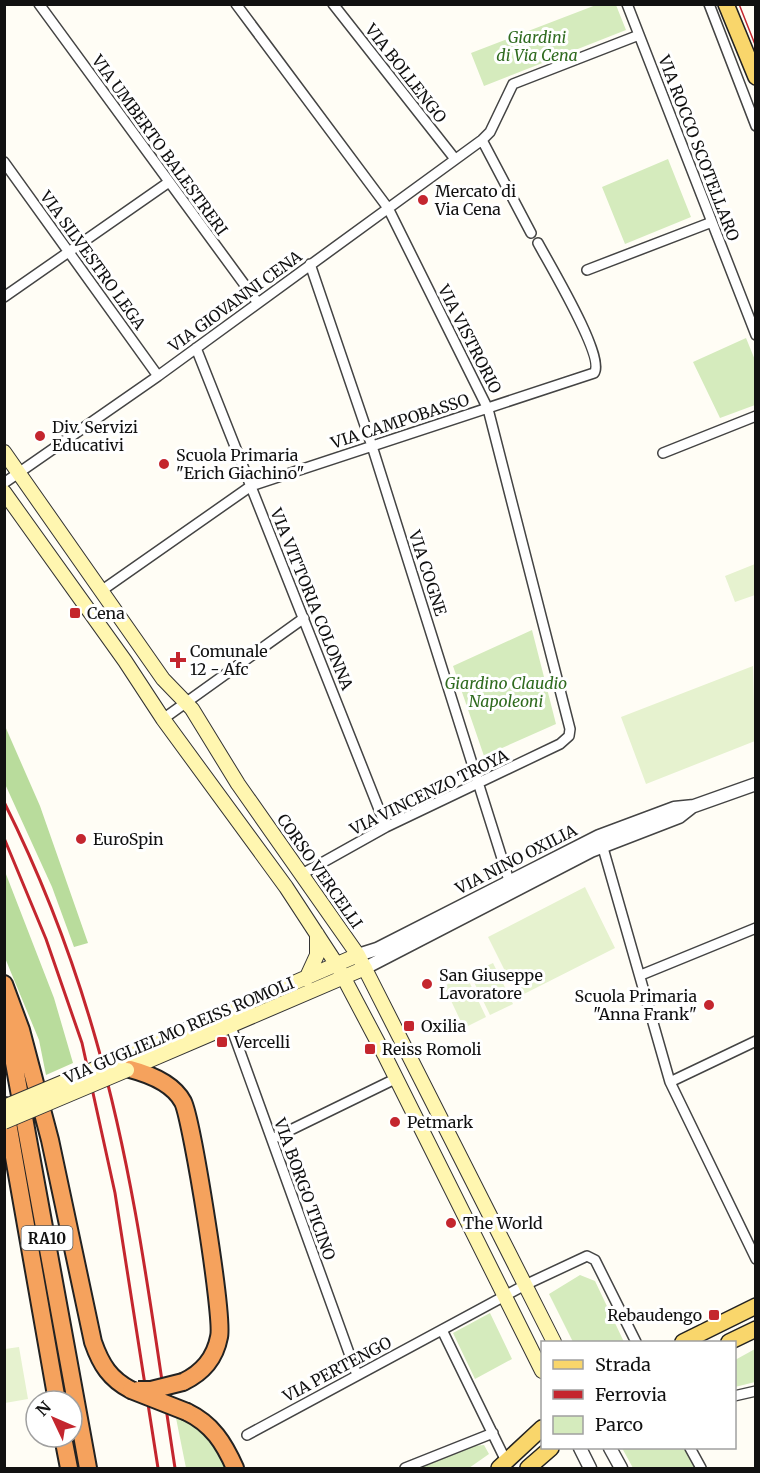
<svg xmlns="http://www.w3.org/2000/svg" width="760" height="1473" viewBox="0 0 760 1473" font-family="Merriweather,serif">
  <rect width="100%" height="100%" fill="#fffdf5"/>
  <!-- green -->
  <path fill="#d5ebbd" d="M 596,5 L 616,5 L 626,30 L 484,86 L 471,53 Z
    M 668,159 L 691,217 L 625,244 L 602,187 Z
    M 746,338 L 755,360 L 755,405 L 720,418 L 693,362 Z
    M 532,630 L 556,724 L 484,756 L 453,666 Z
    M 580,1275 L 595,1281 L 624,1342 L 573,1342 L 549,1294 Z
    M 490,1313 L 512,1359 L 475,1379 L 453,1333 Z
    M 755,1349 L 755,1382 L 735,1387 L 735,1360 Z
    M 176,1418 C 205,1425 215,1444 227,1468 L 186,1468 Z
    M 484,1445 L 489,1454 L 469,1468 L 418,1468 L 473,1446 Z
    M 622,1448 L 685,1448 L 696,1468 L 633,1468 Z"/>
  <!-- forest -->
  <path fill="#b9dc9c" d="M 5,726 L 40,806 L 88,943 L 74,947 L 52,887 L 5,784 Z
    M 4,869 L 54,998 L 73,1063 L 46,1075 L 39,1040 L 5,958 Z"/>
  <!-- pitch -->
  <path fill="#e6f2cf" d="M 755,564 L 755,595 L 735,602 L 725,576 Z
    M 753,666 L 755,741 L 646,784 L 621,717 Z
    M 585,887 L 615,948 L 518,997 L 488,937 Z
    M 493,963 L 513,1004 L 490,1015 L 470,974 Z
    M 466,975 L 486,1017 L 464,1028 L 444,986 Z
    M 19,1347 L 28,1399 L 5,1403 L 5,1349 Z"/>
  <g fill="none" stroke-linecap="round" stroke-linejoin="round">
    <defs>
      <path id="minor" d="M 39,4 L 258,303
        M 236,4 L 388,208 L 488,409 L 570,729 L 569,736 L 560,744 L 386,827 L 302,874
        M 333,4 L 455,159
        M 627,4 L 756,335
        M 709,4 L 756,126
        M 482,140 L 531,233
        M 4,162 L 158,376
        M 310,264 L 372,446 L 511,887
        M 587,270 L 712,222
        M 4,297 L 169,182
        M 196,348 L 386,827
        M 663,453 L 756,416
        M 4,483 L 158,376 L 482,140 L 490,132 L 513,84 L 639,35
        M 101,591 L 251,486 L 594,373 C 606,358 548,262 538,243
        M 163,719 L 304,618
        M 601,841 L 670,1082 L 756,1259
        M 641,975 L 756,928
        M 226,1013 L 357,1375
        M 670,1082 L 756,1041
        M 272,1139 L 397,1078
        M 442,1330 L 506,1461
        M 734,1396 L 756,1391
        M 247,1435 L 525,1285 L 587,1256 L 595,1260 L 636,1342
        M 690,1448 L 701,1468
        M 405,1468 L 493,1433"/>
      <path id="tertiary" d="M 358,955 L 377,949 L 599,836 L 674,808 L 694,806 L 756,784
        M 365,968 L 591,851 L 679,817 L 693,806
        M 580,1448 L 590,1468
        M 610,1448 L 621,1468"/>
      <path id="secondary" d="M 4,452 L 163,679 L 192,709 L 238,784 L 358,955 L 554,1342
        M 4,492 L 125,661 L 163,719 L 286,887 L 337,965 L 384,1054 L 542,1371
        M 306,979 L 317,955 L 317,934
        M 121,1058 L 358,955
        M 127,1070 L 365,968"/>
      <path id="primary" d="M 726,4 L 756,77
        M 683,1342 L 756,1306
        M 729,1342 L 756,1329
        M 499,1468 L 542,1428
        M 528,1468 L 551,1448"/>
      <path id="motorway" d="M 4,984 L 21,1030 L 50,1140 L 93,1342 C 101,1365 110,1379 131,1390
        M 4,1008 L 88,1468
        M 130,1069 C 149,1074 173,1083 183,1102 C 192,1121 224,1318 219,1337 C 215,1358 202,1373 183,1382
        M 5,1106 L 57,1401
        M 187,1412 C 212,1424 224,1443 235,1468
        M 63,1437 L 69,1468"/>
    </defs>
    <!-- minor casing -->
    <use href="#minor" stroke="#444" stroke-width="12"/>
    <!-- tertiary casing -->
    <use href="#tertiary" stroke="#444" stroke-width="15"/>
    <!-- secondary casing -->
    <use href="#secondary" stroke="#333" stroke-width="16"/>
    <!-- primary casing -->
    <use href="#primary" stroke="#222" stroke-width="18"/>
    <!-- motorway casing -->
    <use href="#motorway" stroke="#222" stroke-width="20"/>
    <!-- minor -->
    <use href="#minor" stroke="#fff" stroke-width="9"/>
    <!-- tertiary -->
    <use href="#tertiary" stroke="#fff" stroke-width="12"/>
    <!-- secondary -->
    <use href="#secondary" stroke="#fff6b0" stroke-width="14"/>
    <!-- primary -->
    <use href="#primary" stroke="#f9d66b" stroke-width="15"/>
    <!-- motorway -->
    <use href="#motorway" stroke="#f5a25d" stroke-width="16"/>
    <!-- tram -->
    <path stroke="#c4262e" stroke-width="1.5" d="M 739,4 L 756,47"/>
    <!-- rail -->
    <path stroke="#c4262e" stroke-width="3" d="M 4,802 C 42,878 73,959 96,1040 C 136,1179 153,1325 175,1468
      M 4,838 L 46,939 L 82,1043 L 115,1193 L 158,1468"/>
    <defs>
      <path id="secondary-bridge" d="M 4,1107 L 121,1058
        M 4,1122 L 127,1070"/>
      <path id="motorway-bridge" d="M 131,1390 L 187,1412
        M 138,1390 L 151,1390 L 183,1382"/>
    </defs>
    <!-- secondary-bridge casing -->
    <use href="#secondary-bridge" stroke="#333" stroke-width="16" stroke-linecap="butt"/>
    <!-- motorway-bridge casing -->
    <use href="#motorway-bridge" stroke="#222" stroke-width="20" stroke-linecap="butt"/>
    <!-- secondary-bridge -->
    <use href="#secondary-bridge" stroke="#fff6b0" stroke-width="14"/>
    <!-- motorway-bridge -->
    <use href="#motorway-bridge" stroke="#f5a25d" stroke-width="16"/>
  </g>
  <!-- markers -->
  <g fill="#c4262e" stroke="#fff" stroke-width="2">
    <circle cx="423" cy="200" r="6"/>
    <circle cx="40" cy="436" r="6"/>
    <circle cx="164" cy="464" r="6"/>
    <rect x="69" y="607" width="12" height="12" rx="3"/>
    <path d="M175 651h6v6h6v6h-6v6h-6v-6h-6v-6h6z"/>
    <circle cx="81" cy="839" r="6"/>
    <circle cx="427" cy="984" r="6"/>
    <circle cx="709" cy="1005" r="6"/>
    <rect x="403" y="1020" width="12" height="12" rx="3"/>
    <rect x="216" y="1036" width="12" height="12" rx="3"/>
    <rect x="364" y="1043" width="12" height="12" rx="3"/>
    <circle cx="395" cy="1122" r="6"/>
    <circle cx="451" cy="1223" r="6"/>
    <rect x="708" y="1309" width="12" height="12" rx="3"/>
  </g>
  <g text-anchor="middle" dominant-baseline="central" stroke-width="6" stroke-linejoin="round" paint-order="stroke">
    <!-- shield labels -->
    <rect fill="#fff" stroke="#585858" stroke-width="1.5" x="21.5" y="1226" width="51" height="24" rx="4.5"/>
    <g font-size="15" font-weight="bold" fill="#111">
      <text x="47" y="1238">RA10</text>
    </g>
    <!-- park labels -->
    <g font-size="16" font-style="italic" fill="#2f6b1f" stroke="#fff">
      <text x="537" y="37">Giardini<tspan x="537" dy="18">di Via Cena</tspan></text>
      <text x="506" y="683">Giardino Claudio<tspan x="506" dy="18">Napoleoni</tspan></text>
    </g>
    <!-- street labels -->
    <g font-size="16" fill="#111" stroke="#fff">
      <text transform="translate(406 73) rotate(52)">VIA BOLLENGO</text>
      <text transform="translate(160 145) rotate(54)">VIA UMBERTO BALESTRERI</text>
      <text transform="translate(699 148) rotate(69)">VIA ROCCO SCOTELLARO</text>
      <text transform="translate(93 260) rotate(54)">VIA SILVESTRO LEGA</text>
      <text transform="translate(235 301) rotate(-36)">VIA GIOVANNI CENA</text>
      <text transform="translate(470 339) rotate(63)">VIA VISTRORIO</text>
      <text transform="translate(400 421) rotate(-18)">VIA CAMPOBASSO</text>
      <text transform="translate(428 573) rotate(72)">VIA COGNE</text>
      <text transform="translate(312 599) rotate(68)">VIA VITTORIA COLONNA</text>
      <text transform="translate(429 792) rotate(-26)">VIA VINCENZO TROYA</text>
      <text transform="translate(516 859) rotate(-27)">VIA NINO OXILIA</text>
      <text transform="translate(320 871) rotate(55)">CORSO VERCELLI</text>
      <text transform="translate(179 1030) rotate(-23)">VIA GUGLIELMO REISS ROMOLI</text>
      <text transform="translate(305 1189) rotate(70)">VIA BORGO TICINO</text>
      <text transform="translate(337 1369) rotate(-28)">VIA PERTENGO</text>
    </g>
    <!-- poi labels -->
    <g font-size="16" fill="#111" stroke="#fff" text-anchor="start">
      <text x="435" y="191">Mercato di<tspan x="435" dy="18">Via Cena</tspan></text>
      <text x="52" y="427">Div. Servizi<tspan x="52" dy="18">Educativi</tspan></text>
      <text x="176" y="455">Scuola Primaria<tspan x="176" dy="18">"Erich Giachino"</tspan></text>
      <text x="87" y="613">Cena</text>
      <text x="190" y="651">Comunale<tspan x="190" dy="18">12 - Afc</tspan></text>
      <text x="93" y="839">EuroSpin</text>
      <text x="439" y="975">San Giuseppe<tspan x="439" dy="18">Lavoratore</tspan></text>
      <text x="697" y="996" text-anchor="end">Scuola Primaria<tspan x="697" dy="18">"Anna Frank"</tspan></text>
      <text x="421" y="1026">Oxilia</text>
      <text x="234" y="1042">Vercelli</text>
      <text x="382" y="1049">Reiss Romoli</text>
      <text x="407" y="1122">Petmark</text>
      <text x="463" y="1223">The World</text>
      <text x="702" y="1315" text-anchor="end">Rebaudengo</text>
    </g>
  </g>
  <!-- border -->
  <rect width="760" height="1473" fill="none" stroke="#111111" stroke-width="12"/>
  <!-- legend -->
  <rect x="541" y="1341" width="195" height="108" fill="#ffffff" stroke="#a0a0a0" stroke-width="1.5"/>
  <rect x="553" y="1360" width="30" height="9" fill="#f9d66b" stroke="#a0a0a0" stroke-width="1.5"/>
  <text x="595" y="1371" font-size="18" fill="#111111">Strada</text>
  <rect x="553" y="1390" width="30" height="9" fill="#c4262e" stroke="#a0a0a0" stroke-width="1.5"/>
  <text x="595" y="1401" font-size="18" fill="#111111">Ferrovia</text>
  <rect x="553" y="1416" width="30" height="18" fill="#d5ebbd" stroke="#a0a0a0" stroke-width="1.5"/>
  <text x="595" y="1431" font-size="18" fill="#111111">Parco</text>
  <!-- north arrow -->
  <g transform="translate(54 1419) rotate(314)"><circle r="28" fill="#ffffff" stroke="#a0a0a0" stroke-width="1.5"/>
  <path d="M0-4.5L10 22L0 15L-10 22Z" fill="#c4262e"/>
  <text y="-9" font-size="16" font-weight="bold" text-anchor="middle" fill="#111111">N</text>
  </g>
</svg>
